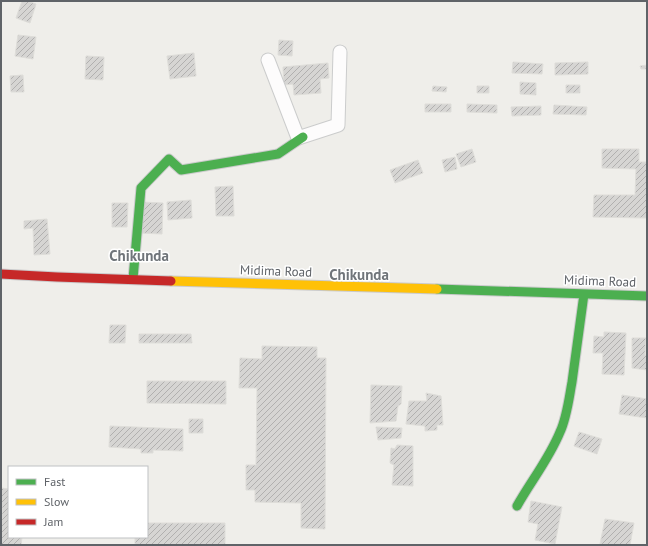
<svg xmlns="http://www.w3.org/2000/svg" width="648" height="546" viewBox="0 0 648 546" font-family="'PT Sans',sans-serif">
  <defs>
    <pattern id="building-hatch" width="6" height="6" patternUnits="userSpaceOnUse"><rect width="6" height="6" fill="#d6d5d3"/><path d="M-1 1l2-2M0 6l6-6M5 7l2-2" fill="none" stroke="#b1b0af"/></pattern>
  </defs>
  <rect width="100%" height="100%" fill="#efeeea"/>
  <!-- building -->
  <path fill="url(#building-hatch)" stroke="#deddd9" d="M 22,1 L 27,1 L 36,4 L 30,23 L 16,18 Z
    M 18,35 L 36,37 L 33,59 L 15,56 Z
    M 279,40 L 293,41 L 292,56 L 278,55 Z
    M 194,53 L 196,76 L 170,79 L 167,56 Z
    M 86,56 L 104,57 L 103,80 L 85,79 Z
    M 513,62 L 543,64 L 542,74 L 512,73 Z
    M 588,62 L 588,74 L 555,75 L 555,63 Z
    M 328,63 L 329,78 L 320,79 L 321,93 L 294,95 L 293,84 L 284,85 L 283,67 Z
    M 647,65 L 647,69 L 641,69 L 640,66 Z
    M 23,75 L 24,92 L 11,92 L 10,76 Z
    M 520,82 L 536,83 L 536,95 L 520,94 Z
    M 566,85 L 580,85 L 580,93 L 566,93 Z
    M 433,86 L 447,87 L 446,92 L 432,91 Z
    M 477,86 L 489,86 L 489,93 L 477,93 Z
    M 425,104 L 451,104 L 451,112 L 425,112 Z
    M 467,104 L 497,105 L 497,113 L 467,112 Z
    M 554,105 L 587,107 L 586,115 L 553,114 Z
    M 541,106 L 541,115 L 512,116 L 511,107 Z
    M 472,149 L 476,162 L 461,167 L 456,154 Z
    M 602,149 L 639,149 L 639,162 L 647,162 L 647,218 L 593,217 L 594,195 L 635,195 L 636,169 L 602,168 Z
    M 455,157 L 457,169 L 445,172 L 442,160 Z
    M 418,160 L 423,173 L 395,183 L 390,170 Z
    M 233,186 L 234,216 L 216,216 L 215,187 Z
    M 191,200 L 192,218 L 168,220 L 167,202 Z
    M 141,202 L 163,203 L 162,234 L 140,233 Z
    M 112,203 L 128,203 L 127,227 L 112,227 Z
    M 47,219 L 50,254 L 34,255 L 33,228 L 24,229 L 24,221 Z
    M 110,325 L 126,325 L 125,343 L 109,343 Z
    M 604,332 L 626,333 L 624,375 L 602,374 L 603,353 L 593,353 L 594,336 L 604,337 Z
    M 139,334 L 191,334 L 192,343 L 139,343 Z
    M 632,338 L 646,338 L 645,355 L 647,355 L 647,370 L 632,368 Z
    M 262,346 L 317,347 L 317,358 L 326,358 L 325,529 L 301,528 L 301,503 L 255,502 L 255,490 L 246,490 L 246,465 L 256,465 L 257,388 L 239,388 L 240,358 L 262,359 Z
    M 147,381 L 226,381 L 226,404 L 147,403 Z
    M 371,385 L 402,386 L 401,404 L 398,406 L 396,421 L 370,423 Z
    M 426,393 L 441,396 L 443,425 L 437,425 L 437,430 L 425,431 L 425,426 L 406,424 L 409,401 L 427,401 Z
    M 622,395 L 647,399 L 647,418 L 619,414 Z
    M 189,419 L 203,419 L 203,433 L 189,433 Z
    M 110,426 L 183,429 L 183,451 L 153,450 L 153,453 L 141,453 L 141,449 L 109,447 Z
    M 376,427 L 402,428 L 401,438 L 378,440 Z
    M 579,432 L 602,439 L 597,454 L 574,446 Z
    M 397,445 L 413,446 L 413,486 L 392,485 L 394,465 L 390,463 L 391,448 L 395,449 Z
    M 1,488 L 9,489 L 9,537 L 22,537 L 21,545 L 1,545 L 2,507 L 1,507 Z
    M 531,501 L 562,507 L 555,544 L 535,540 L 538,524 L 528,522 Z
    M 605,519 L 634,523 L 630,545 L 609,545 L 600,544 Z
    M 147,523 L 225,523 L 225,545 L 135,545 L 135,537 L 147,537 Z"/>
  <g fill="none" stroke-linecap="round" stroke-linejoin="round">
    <defs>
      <path id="street" d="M 268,60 L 298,138 L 338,125 L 340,52"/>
      <path id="fast" d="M 133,279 L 141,188 L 169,159 L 181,170 L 278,154 L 303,137
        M 437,289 L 647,296
        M 517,506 C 531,481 549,459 560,432 C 567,417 569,398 572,382 C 576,353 580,323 584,294"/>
      <path id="slow" d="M 171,281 L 437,289"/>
      <path id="jam" d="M 1,274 L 57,277 L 171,281"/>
    </defs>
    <!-- street casing -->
    <use href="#street" stroke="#cbcccc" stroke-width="15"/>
    <!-- fast casing -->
    <use href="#fast" stroke="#cacacb" stroke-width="11"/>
    <!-- slow casing -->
    <use href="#slow" stroke="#cacacb" stroke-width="11"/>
    <!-- jam casing -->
    <use href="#jam" stroke="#cacacb" stroke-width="11"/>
    <!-- street -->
    <use href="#street" stroke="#fdfcfc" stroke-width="13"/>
    <!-- fast -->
    <use href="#fast" stroke="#4caf50" stroke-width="9"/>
    <!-- slow -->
    <use href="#slow" stroke="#ffc107" stroke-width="9"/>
    <!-- jam -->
    <use href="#jam" stroke="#c62828" stroke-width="9"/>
  </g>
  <g text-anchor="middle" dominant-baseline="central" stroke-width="3" stroke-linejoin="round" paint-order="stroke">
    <!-- street labels -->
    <g font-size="13" fill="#5f6368" stroke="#fff">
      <text transform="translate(276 271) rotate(2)">Midima Road</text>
      <text transform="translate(600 281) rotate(2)">Midima Road</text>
    </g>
    <!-- quarter labels -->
    <g font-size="15" font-weight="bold" fill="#70757a" stroke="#fff">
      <text x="139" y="255">Chikunda</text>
      <text x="359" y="274">Chikunda</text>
    </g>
  </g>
  <!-- border -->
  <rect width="648" height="546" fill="none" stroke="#5f6368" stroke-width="4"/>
  <!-- legend -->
  <rect x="8" y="466" width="140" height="72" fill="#ffffff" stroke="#bfc1c3"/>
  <rect x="16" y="479" width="20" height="6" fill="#4caf50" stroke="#bfc1c3"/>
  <text x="44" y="486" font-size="12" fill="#5f6368">Fast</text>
  <rect x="16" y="499" width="20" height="6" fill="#ffc107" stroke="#bfc1c3"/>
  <text x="44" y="506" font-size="12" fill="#5f6368">Slow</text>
  <rect x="16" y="519" width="20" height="6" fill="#c62828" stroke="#bfc1c3"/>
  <text x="44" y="526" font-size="12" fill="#5f6368">Jam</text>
</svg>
